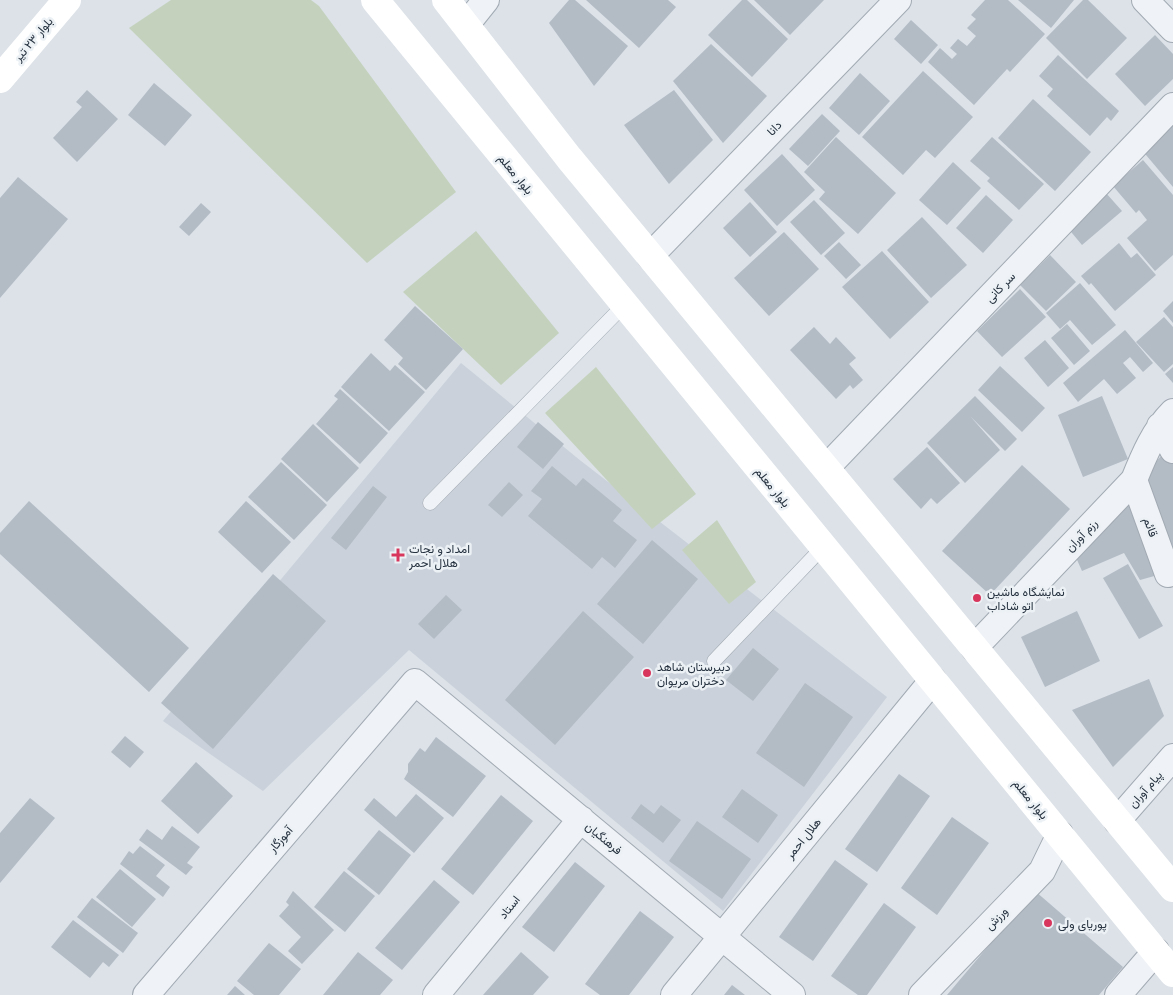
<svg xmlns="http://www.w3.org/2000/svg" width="1173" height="995" viewBox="0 0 1173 995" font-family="Montserrat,Vazirmatn,sans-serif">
  <rect width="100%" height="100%" fill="#dce2e8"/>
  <!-- built -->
  <path fill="#cad1da" d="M 461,363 L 581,461 L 887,697 L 723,911 L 409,650 L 263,791 L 163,721 Z"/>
  <!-- green -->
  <path fill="#c4d2bd" d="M 171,0 L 311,0 L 319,6 L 456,192 L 367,263 L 129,28 Z
    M 476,231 L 559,333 L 501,385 L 403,292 Z
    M 596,367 L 696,494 L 652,529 L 545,413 Z
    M 717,520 L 756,582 L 729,604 L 682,550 Z"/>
  <!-- building -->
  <path fill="#b3bbc5" d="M 569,0 L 575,0 L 628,46 L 594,86 L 549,23 Z
    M 586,0 L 668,0 L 676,7 L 639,48 Z
    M 742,0 L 747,0 L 788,39 L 752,77 L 708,35 Z
    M 754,0 L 824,0 L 790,35 Z
    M 985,0 L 1008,0 L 1045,34 L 1010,72 L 1007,69 L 974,105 L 928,62 L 940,48 L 952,59 L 957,54 L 950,48 L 958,39 L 967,46 L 976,36 L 967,28 L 976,19 L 971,15 Z
    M 1018,0 L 1074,0 L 1051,28 Z
    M 1083,0 L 1088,0 L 1127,38 L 1087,79 L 1046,38 Z
    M 911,20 L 938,45 L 921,64 L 894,39 Z
    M 1155,35 L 1173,54 L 1173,79 L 1145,106 L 1115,74 Z
    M 711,44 L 767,96 L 723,143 L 673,81 Z
    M 1058,55 L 1119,111 L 1111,121 L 1107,117 L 1090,136 L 1047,96 L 1053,89 L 1039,76 Z
    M 923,71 L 973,117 L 935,158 L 926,150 L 903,175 L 862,137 Z
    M 860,73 L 890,101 L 859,135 L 829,108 Z
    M 154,83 L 192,115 L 165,146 L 128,115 Z
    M 87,90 L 118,119 L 77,162 L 53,138 L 82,107 L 76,102 Z
    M 674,90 L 713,140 L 669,184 L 624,125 Z
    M 1033,99 L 1091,152 L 1055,191 L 998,138 Z
    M 822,114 L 840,131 L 808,166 L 789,149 Z
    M 1173,122 L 1173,187 L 1141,149 Z
    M 836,137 L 896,193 L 858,234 L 819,199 L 825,192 L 804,172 Z
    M 992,137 L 1044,184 L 1019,210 L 987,181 L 990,178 L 970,161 Z
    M 782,154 L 815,190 L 777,226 L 744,190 Z
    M 1143,160 L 1173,195 L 1173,255 L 1155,271 L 1127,238 L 1147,220 L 1139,210 L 1136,213 L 1113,186 Z
    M 953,162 L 981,188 L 947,225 L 919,200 Z
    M 18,177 L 68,219 L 0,298 L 0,198 Z
    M 1106,193 L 1122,211 L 1082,245 L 1067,227 Z
    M 986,195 L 1013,220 L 983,253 L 956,228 Z
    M 814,200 L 845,233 L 821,255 L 790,222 Z
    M 750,202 L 777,232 L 750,257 L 723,228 Z
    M 201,203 L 211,212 L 189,236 L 179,227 Z
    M 922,217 L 967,265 L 931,298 L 887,250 Z
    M 784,232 L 819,269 L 769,316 L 734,278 Z
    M 839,242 L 861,265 L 846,279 L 824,256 Z
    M 1119,243 L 1131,258 L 1137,253 L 1156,275 L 1115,311 L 1091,283 L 1089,285 L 1081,276 Z
    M 882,251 L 929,302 L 890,339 L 842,287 Z
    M 1050,255 L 1076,282 L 1046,311 L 1020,285 Z
    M 1080,283 L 1116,325 L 1092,345 L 1070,320 L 1060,329 L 1046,313 Z
    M 1020,289 L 1046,317 L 1002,357 L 977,331 Z
    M 1173,301 L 1173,323 L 1163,311 Z
    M 415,306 L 463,349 L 426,390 L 398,364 L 403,358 L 384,340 Z
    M 1164,317 L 1173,327 L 1173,364 L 1164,372 L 1136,342 Z
    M 1067,324 L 1090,351 L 1074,365 L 1051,338 Z
    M 814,327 L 830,344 L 836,337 L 856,358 L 849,364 L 863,380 L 853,389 L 850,385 L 836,399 L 790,350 Z
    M 1125,330 L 1153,363 L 1143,372 L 1130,357 L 1123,363 L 1136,378 L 1117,394 L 1104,379 L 1078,402 L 1063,383 Z
    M 1045,340 L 1069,368 L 1048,387 L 1024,358 Z
    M 371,353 L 390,371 L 395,365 L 425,392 L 389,431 L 341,387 Z
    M 1000,366 L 1045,408 L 1022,432 L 978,390 Z
    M 1173,367 L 1173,383 L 1165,374 Z
    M 340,389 L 388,433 L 360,464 L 316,424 L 338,399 L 334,396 Z
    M 975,396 L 1017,439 L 1005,451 L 970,416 L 1000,450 L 965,483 L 927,443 Z
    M 1102,396 L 1128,459 L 1083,477 L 1058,415 Z
    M 538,422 L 564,444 L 543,469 L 517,447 Z
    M 313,424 L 359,468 L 327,502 L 281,459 Z
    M 927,447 L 960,483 L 937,504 L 931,498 L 921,509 L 893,479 Z
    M 1169,447 L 1173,457 L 1173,559 L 1138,482 Z
    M 281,462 L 327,505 L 294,540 L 248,497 Z
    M 1022,465 L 1070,509 L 990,595 L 942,551 Z
    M 552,466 L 576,486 L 583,478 L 622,510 L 613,521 L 637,540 L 615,568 L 602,557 L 592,569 L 528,516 L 542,499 L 531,491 Z
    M 509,482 L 523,495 L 502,517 L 488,505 Z
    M 373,486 L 387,497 L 346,550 L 331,538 Z
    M 1127,486 L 1165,573 L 1140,580 L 1124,553 L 1082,571 L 1074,553 Z
    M 29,501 L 189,648 L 149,692 L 0,554 L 0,533 Z
    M 246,501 L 291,542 L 262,573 L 218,532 Z
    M 652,540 L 698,579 L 643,644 L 597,604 Z
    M 1128,564 L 1163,626 L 1139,639 L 1103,578 Z
    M 273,574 L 326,621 L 213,749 L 161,703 Z
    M 446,595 L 462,610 L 434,639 L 418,624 Z
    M 583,611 L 634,657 L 555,745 L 505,700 Z
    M 1077,611 L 1100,661 L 1045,687 L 1021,637 Z
    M 753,648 L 779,669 L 753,701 L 726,680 Z
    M 1149,679 L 1164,716 L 1113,767 L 1072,710 Z
    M 805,683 L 853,717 L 804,787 L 756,753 Z
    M 125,736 L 144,752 L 130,768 L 111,752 Z
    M 436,737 L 486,776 L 453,817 L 404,779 L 408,772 L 408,764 L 420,748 L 425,752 Z
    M 196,762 L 233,796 L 198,834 L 161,801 Z
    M 899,774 L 930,796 L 877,872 L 845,849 Z
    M 742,789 L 778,815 L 758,843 L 722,817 Z
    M 416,794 L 444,818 L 414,853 L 364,810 L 374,798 L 396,817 Z
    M 501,795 L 533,821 L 473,895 L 441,869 Z
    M 30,798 L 55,818 L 0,883 L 0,833 Z
    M 641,804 L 654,814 L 661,805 L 681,820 L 663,843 L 631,818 Z
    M 952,817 L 989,843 L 937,915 L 901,888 Z
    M 697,821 L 751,859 L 722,899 L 669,861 Z
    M 172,826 L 200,847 L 187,863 L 193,867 L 186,875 L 139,840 L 147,829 L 162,840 Z
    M 379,830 L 411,855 L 379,895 L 347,869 Z
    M 140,846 L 165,865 L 156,876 L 170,887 L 163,897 L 120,864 L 129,851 L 133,854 Z
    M 835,860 L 868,884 L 813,961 L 779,937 Z
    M 575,862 L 605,886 L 554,952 L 522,927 Z
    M 120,869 L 156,899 L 132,927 L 96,897 Z
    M 344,871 L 375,896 L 345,932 L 314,907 Z
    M 434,880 L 460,902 L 402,970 L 375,948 Z
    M 293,891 L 334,930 L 302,964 L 288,951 L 301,937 L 279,916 L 289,905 L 286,902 Z
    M 1035,891 L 1123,967 L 1099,995 L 947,995 Z
    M 92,898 L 138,933 L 123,953 L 77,917 Z
    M 884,903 L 916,927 L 867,995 L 858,995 L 831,976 Z
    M 640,911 L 674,937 L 629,995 L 600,995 L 585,984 Z
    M 73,920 L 119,955 L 109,967 L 103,962 L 90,978 L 51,947 Z
    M 269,943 L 301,969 L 279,995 L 254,995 L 237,981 Z
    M 358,952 L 393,980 L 380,995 L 323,995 Z
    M 521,952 L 549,977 L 533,995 L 483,995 Z
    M 732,985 L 745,995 L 724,995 Z
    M 235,986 L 245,995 L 227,995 Z"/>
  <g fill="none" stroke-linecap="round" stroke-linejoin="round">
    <defs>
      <path id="service" d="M 430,503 L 624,305
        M 714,661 L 823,547"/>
      <path id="minor" d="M 1145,0 L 1173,29
        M 466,25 L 486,0
        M 650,256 L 898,0
        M 1160,426 L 1173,450
        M 827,467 L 1173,106
        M 1134,480 L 1168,574
        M 974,648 L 1134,480 C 1144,455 1154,431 1173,412
        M 1117,821 L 1173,757
        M 146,995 L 415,682 L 792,995
        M 436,995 L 581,819
        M 674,995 L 933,680
        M 922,995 L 1042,871 L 1060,834
        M 1118,995 L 1156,951"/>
    </defs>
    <!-- service casing -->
    <use href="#service" stroke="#a1a9b2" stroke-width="15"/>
    <!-- minor casing -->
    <use href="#minor" stroke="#a1a9b2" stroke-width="28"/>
    <!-- service -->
    <use href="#service" stroke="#eff2f6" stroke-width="14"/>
    <!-- minor -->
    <use href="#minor" stroke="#eff2f6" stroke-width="26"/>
    <!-- secondary -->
    <path stroke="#fff" stroke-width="28" d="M 375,0 L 1173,973
      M 446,0 L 569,158 L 1173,888
      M 0,79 L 67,0"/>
  </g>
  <!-- markers -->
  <g fill="#d8365c" stroke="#ecf1f5" stroke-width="2">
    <path d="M395.5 547.5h5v5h5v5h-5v5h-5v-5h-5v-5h5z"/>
    <circle cx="977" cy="598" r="5"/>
    <circle cx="647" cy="673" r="5"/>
    <circle cx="1048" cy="923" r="5"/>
  </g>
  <g text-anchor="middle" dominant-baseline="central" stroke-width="5" stroke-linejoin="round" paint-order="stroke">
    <!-- street labels -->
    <g font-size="12" fill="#25313f" stroke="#ecf1f5">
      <text transform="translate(33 39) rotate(-50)">بلوار ۲۳ تیر</text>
      <text transform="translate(774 128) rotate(-46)">دانا</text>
      <text transform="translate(516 174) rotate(51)">بلوار معلم</text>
      <text transform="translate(1000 287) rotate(-46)">سر کانی</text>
      <text transform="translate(773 487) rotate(51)">بلوار معلم</text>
      <text transform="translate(1151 527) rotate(70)">قائم</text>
      <text transform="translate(1081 535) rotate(-46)">رزم آوران</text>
      <text transform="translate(1145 789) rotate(-49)">پیام آوران</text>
      <text transform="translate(1031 799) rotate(51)">بلوار معلم</text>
      <text transform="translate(604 838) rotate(40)">فرهنگیان</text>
      <text transform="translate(803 838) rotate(-51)">هلال احمر</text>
      <text transform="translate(280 839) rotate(-49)">آموزگار</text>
      <text transform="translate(509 907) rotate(-51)">استاد</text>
      <text transform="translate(996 918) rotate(-46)">ورزش</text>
    </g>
    <!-- poi labels -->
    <g font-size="12" fill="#25313f" stroke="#ecf1f5" text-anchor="start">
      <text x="409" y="548">امداد و نجات<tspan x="409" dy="14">هلال احمر</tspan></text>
      <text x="987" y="591">نمایشگاه ماشین<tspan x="987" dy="14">اتو شاداب</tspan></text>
      <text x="657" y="666">دبیرستان شاهد<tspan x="657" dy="14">دختران مریوان</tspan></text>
      <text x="1058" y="923">پوریای ولی</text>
    </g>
  </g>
</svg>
